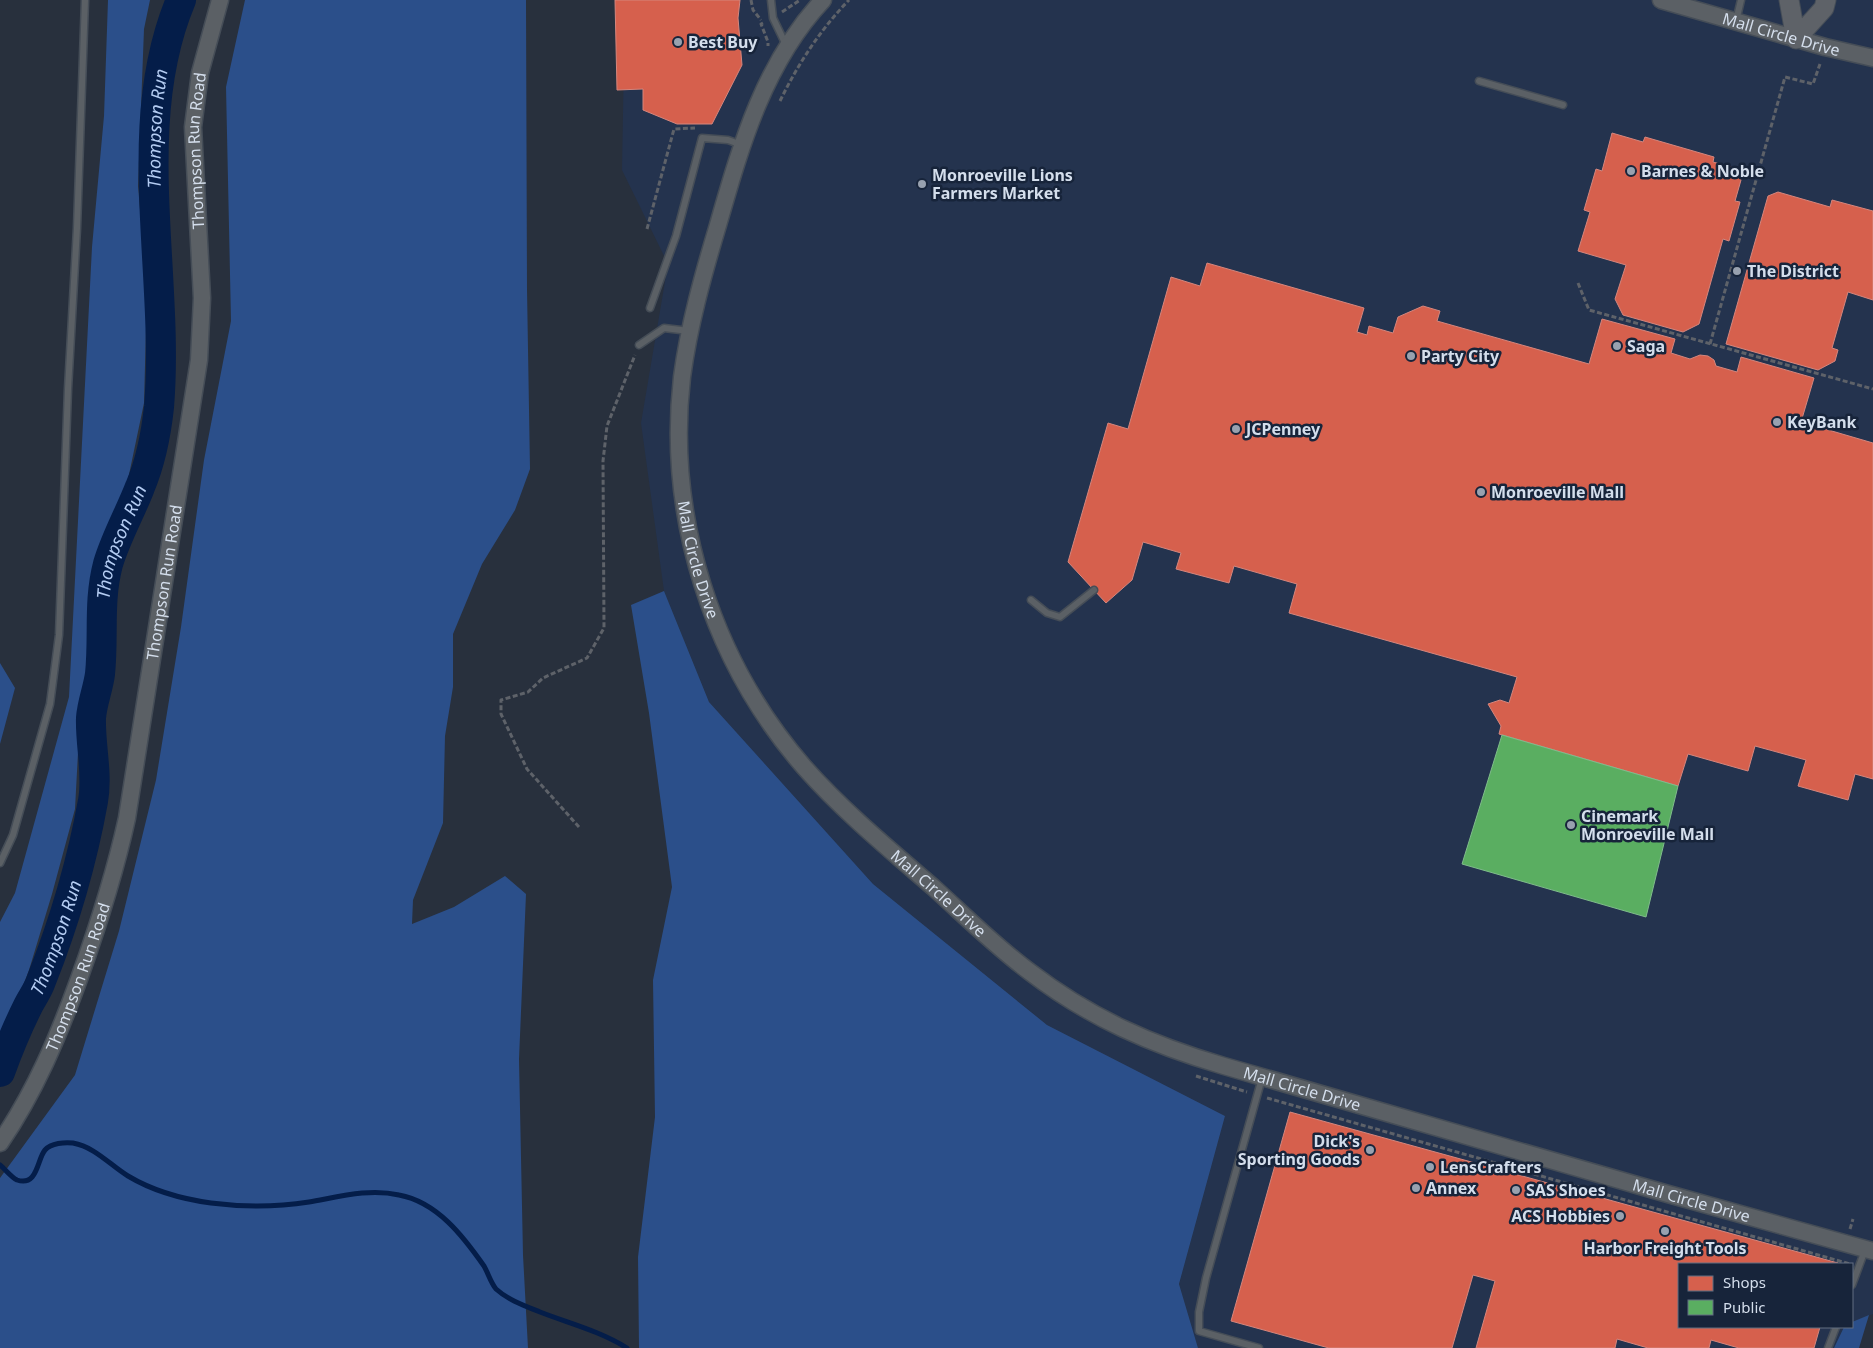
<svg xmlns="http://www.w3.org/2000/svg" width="1873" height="1348" viewBox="0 0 1873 1348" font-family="'Noto Sans',sans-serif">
  <rect width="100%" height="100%" fill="#28303d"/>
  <!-- built -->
  <path fill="#24334e" d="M 625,0 L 1873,0 L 1873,1314 L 1852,1322 L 1852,1264 L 1679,1264 L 1679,1327 L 1844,1327 L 1834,1348 L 1198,1348 L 1179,1284 L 1225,1116 L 1047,1025 L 873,884 L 709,702 L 664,591 L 641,423 L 668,264 L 622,170 Z"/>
  <!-- forest -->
  <path fill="#2b4f8a" d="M 108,0 L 150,0 L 144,29 L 138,186 L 147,290 L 144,403 L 127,484 L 97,555 L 87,672 L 79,734 L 75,809 L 52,894 L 29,970 L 0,1046 L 0,922 L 15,893 L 69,697 L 92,247 L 104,116 Z
    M 245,0 L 526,0 L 527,289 L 530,469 L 515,510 L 482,564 L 453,634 L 453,687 L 445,736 L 443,823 L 413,900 L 412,924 L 454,907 L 505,876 L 526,894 L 519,1059 L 523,1255 L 528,1348 L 0,1348 L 0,1178 L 75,1075 L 119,931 L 156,780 L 181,627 L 204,460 L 231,321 L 226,87 Z
    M 664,591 L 709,702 L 873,884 L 1047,1025 L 1225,1116 L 1179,1284 L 1198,1348 L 639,1348 L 638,1257 L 655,1117 L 653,980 L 672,887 L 649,713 L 631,605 Z
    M 0,663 L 15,688 L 0,744 Z
    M 1869,1315 L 1859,1348 L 1834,1348 L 1844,1327 L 1852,1327 L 1852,1322 Z"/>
  <!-- shops -->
  <path fill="#d6604d" stroke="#d5867d" d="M 615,0 L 740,0 L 738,18 L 742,65 L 712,124 L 677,124 L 643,110 L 643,89 L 617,90 Z
    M 1612,133 L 1643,142 L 1645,137 L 1714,157 L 1713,162 L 1734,168 L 1741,180 L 1735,201 L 1740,202 L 1729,241 L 1723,239 L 1699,324 L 1683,332 L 1623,315 L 1615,299 L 1626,265 L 1578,251 L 1590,212 L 1584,210 L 1596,169 L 1602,171 Z
    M 1778,192 L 1830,207 L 1832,200 L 1873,211 L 1873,300 L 1848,292 L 1832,348 L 1838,350 L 1835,361 L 1818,370 L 1726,344 L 1768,196 Z
    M 1207,263 L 1364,308 L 1357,332 L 1367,335 L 1369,326 L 1393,333 L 1398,317 L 1423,306 L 1440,311 L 1437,321 L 1589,364 L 1602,319 L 1675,339 L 1671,353 L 1690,359 L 1700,355 L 1708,356 L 1714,360 L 1716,366 L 1737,372 L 1741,357 L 1814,378 L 1801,422 L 1873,443 L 1873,779 L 1855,774 L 1848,800 L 1798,786 L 1806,760 L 1755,746 L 1748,771 L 1688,754 L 1678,786 L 1499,734 L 1501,726 L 1488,704 L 1500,700 L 1509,703 L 1517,677 L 1289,613 L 1297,584 L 1234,566 L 1229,583 L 1176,569 L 1181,553 L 1143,542 L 1132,580 L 1106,603 L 1068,562 L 1108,423 L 1128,429 L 1171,277 L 1200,286 Z
    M 1290,1112 L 1838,1263 L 1679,1264 L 1679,1327 L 1820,1327 L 1814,1348 L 1739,1348 L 1711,1340 L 1709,1348 L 1648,1348 L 1617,1339 L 1615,1348 L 1476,1348 L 1495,1281 L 1473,1275 L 1452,1348 L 1329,1348 L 1231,1321 Z"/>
  <!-- public -->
  <path fill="#5aae61" stroke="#7fbc8b" d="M 1502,735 L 1678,786 L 1646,917 L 1462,864 Z"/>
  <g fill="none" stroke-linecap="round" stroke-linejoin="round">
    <!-- stream -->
    <path stroke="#041d49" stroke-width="5" d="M 0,1165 C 5,1169 11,1177 17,1180 C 38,1187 37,1159 45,1150 C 51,1143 65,1142 73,1143 C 95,1147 110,1165 128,1176 C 153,1191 182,1199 211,1203 C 242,1207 277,1207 309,1202 C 338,1197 369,1188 399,1195 C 437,1202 463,1236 484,1266 C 488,1273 491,1283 496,1289 C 508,1300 525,1306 540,1312 C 568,1323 600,1331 627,1348"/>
    <!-- river -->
    <path stroke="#041d49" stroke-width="30" id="s1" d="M 0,1072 C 8,1050 17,1028 28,1006 C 32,998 38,990 41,981 C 64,923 82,862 93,801 C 98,773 90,745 91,718 C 92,703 98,689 100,674 C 104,636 98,602 108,564 C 116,537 130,513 140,487 C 151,461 156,435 159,407 C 170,274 128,126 181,0"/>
    <defs>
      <path id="service" d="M 771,0 L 773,18 L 786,45
        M 1736,21 L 1741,0
        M 1479,81 L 1563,105
        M 650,308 L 676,236 L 702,138 L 728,140 L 742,145
        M 639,345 L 664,328 L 689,331
        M 1031,600 L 1047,613 L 1060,617 L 1094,590
        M 0,863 L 13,835 L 50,704 L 59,635 L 68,389 L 77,228 L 85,0
        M 1852,1285 L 1865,1250
        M 1259,1348 L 1199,1331 L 1199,1312 L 1206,1278 L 1262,1078
        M 1828,1348 L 1836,1327"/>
      <g id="tertiary">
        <path id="s2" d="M 823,0 C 764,63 741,145 718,225 C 703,275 689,325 682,377 C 666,517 712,661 804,767 C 843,811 889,849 933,887 C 965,916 996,947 1030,972 C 1090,1018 1152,1045 1224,1066 L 1668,1194 L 1873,1251"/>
        <path id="s3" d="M 1661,0 L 1825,47 L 1873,58"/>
        <path id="s4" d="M 0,1143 C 35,1092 58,1037 79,979 C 98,926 115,873 127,818 L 199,360 L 202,298 L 193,127 L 200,73 L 220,0"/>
      </g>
      <path id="secondary" d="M 1789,0 L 1796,39
        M 1796,39 L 1824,8 L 1826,0"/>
    </defs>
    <!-- service casing -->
    <use href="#service" stroke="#454d57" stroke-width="9"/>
    <!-- tertiary casing -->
    <use href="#tertiary" stroke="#454d57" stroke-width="19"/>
    <!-- secondary casing -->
    <use href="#secondary" stroke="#454d57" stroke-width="21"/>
    <!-- path -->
    <path stroke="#5e6269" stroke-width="3" stroke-dasharray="5 2.5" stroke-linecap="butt" d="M 751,0 L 753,10 L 761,20
      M 782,12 L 800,0
      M 763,23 L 761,24 L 768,42 L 768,46
      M 780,101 C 798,64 820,30 849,0
      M 647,229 L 674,129 L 695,128
      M 1578,283 L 1589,310 L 1873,389
      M 1710,344 L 1785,77 L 1813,84 L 1820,64
      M 579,827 L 527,769 L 501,714 L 501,700 L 528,692 L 543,678 L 587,658 L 604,628 L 603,461 L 607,426 L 635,355
      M 1196,1076 L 1247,1092
      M 1267,1098 L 1850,1264
      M 1850,1229 L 1853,1219"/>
    <!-- service -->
    <use href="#service" stroke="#5b6065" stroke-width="6"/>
    <!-- tertiary -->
    <use href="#tertiary" stroke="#5b6065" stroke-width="16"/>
    <!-- secondary -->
    <use href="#secondary" stroke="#5e6268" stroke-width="19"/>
  </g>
  <!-- markers -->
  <g fill="#98a1af" stroke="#17243a" stroke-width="2">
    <circle cx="678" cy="42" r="5"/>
    <circle cx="1631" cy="171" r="5"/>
    <circle cx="922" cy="184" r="5"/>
    <circle cx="1737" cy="271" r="5"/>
    <circle cx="1617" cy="346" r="5"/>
    <circle cx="1411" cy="356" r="5"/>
    <circle cx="1777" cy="422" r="5"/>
    <circle cx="1236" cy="429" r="5"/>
    <circle cx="1481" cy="492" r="5"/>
    <circle cx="1571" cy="825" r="5"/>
    <circle cx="1370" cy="1150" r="5"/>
    <circle cx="1430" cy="1167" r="5"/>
    <circle cx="1416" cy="1188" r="5"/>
    <circle cx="1516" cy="1190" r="5"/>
    <circle cx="1620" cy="1216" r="5"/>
    <circle cx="1665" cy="1231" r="5"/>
  </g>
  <g text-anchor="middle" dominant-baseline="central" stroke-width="5" stroke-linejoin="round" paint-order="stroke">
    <!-- street labels -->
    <g font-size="16" fill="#d4deec" stroke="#17243a">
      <text stroke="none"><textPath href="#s3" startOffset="125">Mall Circle Drive</textPath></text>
      <text stroke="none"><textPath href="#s4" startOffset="1024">Thompson Run Road</textPath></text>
      <text stroke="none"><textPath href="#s2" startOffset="592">Mall Circle Drive</textPath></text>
      <text stroke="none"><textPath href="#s4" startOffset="589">Thompson Run Road</textPath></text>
      <text stroke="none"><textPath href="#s2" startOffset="1012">Mall Circle Drive</textPath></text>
      <text stroke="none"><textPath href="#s4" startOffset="184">Thompson Run Road</textPath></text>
      <text stroke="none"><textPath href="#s2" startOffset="1431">Mall Circle Drive</textPath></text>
      <text stroke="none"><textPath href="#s2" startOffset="1836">Mall Circle Drive</textPath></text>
    </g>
    <!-- poi labels -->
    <g font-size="16" font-weight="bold" fill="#d4deec" stroke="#17243a" text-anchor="start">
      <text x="688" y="42">Best Buy</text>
      <text x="1641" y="171">Barnes &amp; Noble</text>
      <text x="932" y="175">Monroeville Lions<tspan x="932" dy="18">Farmers Market</tspan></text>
      <text x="1747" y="271">The District</text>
      <text x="1627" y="346">Saga</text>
      <text x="1421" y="356">Party City</text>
      <text x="1787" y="422">KeyBank</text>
      <text x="1246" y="429">JCPenney</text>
      <text x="1491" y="492">Monroeville Mall</text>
      <text x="1581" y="816">Cinemark<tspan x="1581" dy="18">Monroeville Mall</tspan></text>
      <text x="1360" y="1141" text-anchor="end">Dick's<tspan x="1360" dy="18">Sporting Goods</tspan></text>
      <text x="1440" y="1167">LensCrafters</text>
      <text x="1426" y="1188">Annex</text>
      <text x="1526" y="1190">SAS Shoes</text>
      <text x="1610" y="1216" text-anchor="end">ACS Hobbies</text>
      <text x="1665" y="1248" text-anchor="middle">Harbor Freight Tools</text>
    </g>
    <!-- water labels -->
    <g font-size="18" font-style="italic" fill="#b4ccf2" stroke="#17243a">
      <text stroke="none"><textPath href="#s1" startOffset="971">Thompson Run</textPath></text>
      <text stroke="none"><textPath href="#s1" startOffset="551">Thompson Run</textPath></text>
      <text stroke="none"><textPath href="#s1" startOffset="146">Thompson Run</textPath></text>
    </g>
  </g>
  <!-- legend -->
  <rect x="1678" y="1263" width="175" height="65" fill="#17243a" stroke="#636e81"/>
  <rect x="1688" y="1276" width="25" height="15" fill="#d6604d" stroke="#636e81"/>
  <text x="1723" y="1288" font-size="15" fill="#d4deec">Shops</text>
  <rect x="1688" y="1300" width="25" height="15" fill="#5aae61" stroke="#636e81"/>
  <text x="1723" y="1313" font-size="15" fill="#d4deec">Public</text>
</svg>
